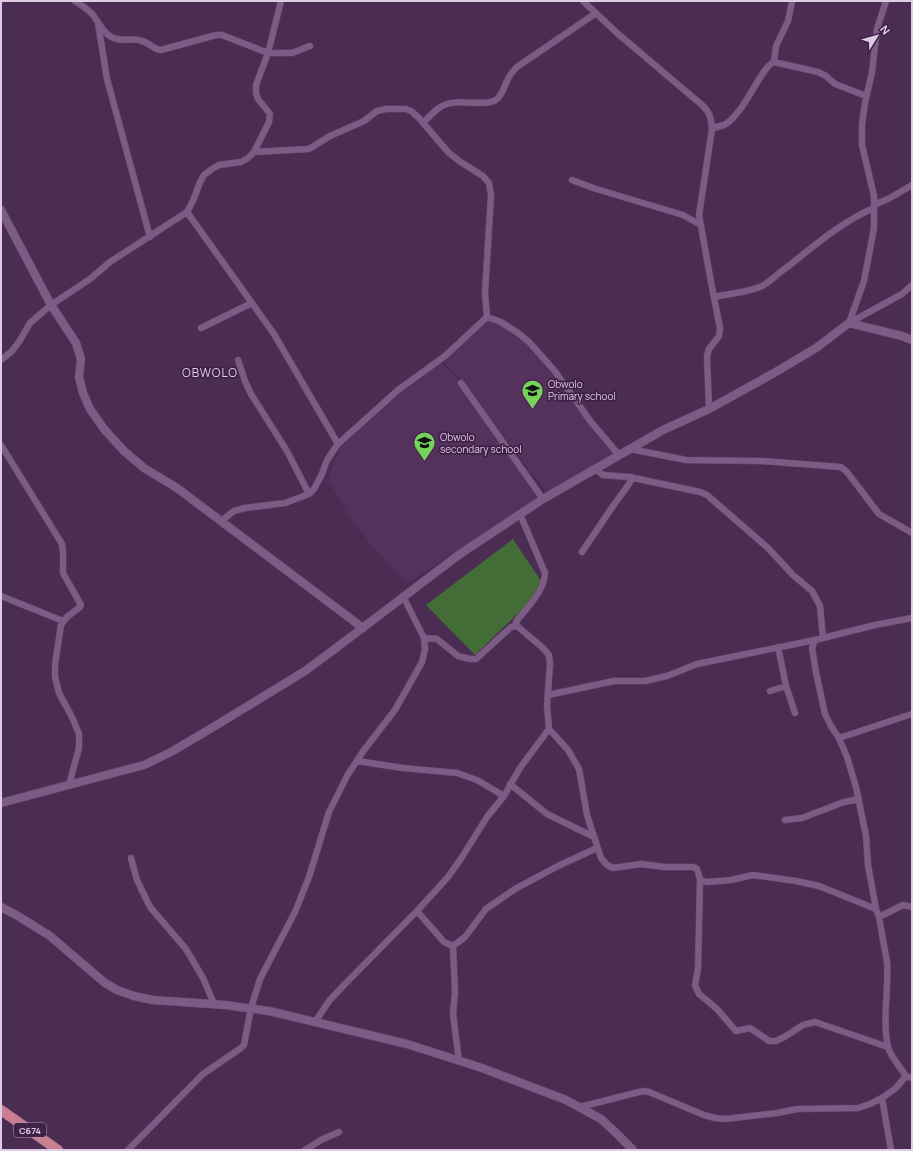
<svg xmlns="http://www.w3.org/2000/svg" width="913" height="1151" viewBox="0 0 913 1151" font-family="Manrope,sans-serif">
  <rect width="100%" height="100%" fill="#4b2d53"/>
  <!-- built -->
  <path fill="#55315e" d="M 487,320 L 497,323 L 527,343 L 553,370 L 616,454 L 547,493 L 458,377 L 444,363 L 447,358 Z
    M 441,363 L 457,378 L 541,498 L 407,583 L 374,548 L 350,518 L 328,479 L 341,447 L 390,399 Z"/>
  <!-- pitch -->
  <path fill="#426d36" d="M 513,539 L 545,587 L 475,655 L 426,605 Z"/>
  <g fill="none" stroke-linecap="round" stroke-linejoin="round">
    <defs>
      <path id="minor" d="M 75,1 C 81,5 88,9 93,15 C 99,23 105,37 117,39 C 125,41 134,38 142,41 C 150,43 154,50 161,50 L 216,35 L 222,35 L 268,53 L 292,53 L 310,46
        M 583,1 L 617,33 L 702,105 C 710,112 711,118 712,129 L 699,215 L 711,282 L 720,328 L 719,336 L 709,349 L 707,356 L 709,409
        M 98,23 L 107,79 L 150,237
        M 774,62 L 776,46 L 788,21 L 792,1
        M 423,123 C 428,118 433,112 439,108 C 454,96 483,108 496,100 C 503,95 504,86 508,79 C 510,74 514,70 517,67 L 596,13
        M 712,129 C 716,127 720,126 724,125 C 745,114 761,66 774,62 L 818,72 L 826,76 L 835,84 L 866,96
        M 572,180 L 593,188 L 683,215 L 701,225
        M 874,205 L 890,198 L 912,185
        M 187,212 L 274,334 L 338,444
        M 714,297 C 730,293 747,293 762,286 C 770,282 778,273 786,268 C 814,246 841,222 874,208
        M 487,317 L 501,322 L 518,333 L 529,342 L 554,370 L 591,422 L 619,455
        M 849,323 L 864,281 L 874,228 L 874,196 L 862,145 L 862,124 L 865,103 L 872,72 L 877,29 L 886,1
        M 849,323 L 902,294 L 912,285
        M 201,328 L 252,303
        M 1,360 L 12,351 L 19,342 L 30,323 L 51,305 L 90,279 L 110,262 L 187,212 L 193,201 L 200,182 L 204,175 L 212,169 L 219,165 L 241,162 L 248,158 L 254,152 L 269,122 L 270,114 L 258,99 L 256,93 L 256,85 L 268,53 L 281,1
        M 238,360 L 245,381 L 251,394 L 287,451 L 309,494
        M 461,383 L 543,499
        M 1,445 L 62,544 L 63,552 L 63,573 L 81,605 L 80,607 L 67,617 L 61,625 L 55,665 L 55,677 L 59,693 L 73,719 L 79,734 L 79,748 L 69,785
        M 630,449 L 686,460 L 761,461 L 841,467 L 847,472 L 879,514 L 912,533
        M 595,469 L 603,475 L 629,477 L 700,492 L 707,495 L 768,548 L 793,575 L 812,591 L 820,606 L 823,638
        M 520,514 L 545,573 C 544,592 527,607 516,622 L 517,626 L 543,648 L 549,655 L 550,664 L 547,705 L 549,729 L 568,750 L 579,769 L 587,815 L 601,858 L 607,865 L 613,868 L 641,864 L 664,867 L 693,867 L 697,869 L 700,879 L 702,881 L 708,882 L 731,880 L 753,875 L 796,881 L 819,886 L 876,909
        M 221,521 L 234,511 L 245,508 L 285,503 L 309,494 L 314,489 L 322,474 L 327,460 L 338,444 L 398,390 L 445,356 L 487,317 L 485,293 L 491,195 L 489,183 L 483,176 L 459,161 L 448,152 L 418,117 L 411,111 L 406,109 L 386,109 L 377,111 L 364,121 L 330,136 L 309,149 L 254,152
        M 582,552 L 613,506 L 629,484 L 632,477
        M 1,596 L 63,621
        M 424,638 L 437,639 L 458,656 L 470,659 L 476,659 L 511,627 L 517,626
        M 815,640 L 812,648 L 816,672 L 825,714 L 831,726 L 839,738 L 847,757 L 856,787 L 866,836 L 868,865 L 876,909 L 879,917 L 887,962 C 889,990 882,1019 888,1047 C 890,1056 901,1068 906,1076 L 912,1078
        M 778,647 L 786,686 L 795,713
        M 770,691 L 786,686
        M 548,695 L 614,681 L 645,681 L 667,676 L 697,664 L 815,640 L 875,625 L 912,618
        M 839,738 L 912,714
        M 357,761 L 403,768 L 457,773 L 477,780 L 504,796
        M 510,784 L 547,814 L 594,837
        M 785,820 L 802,818 L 844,802 L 859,799
        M 131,858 L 137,880 L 150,907 L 186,949 L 203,978 L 214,1004
        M 700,879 L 698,969 L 695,985 L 699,994 L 717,1009 L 736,1031 L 750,1028 L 769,1041 L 776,1041 L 786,1036 L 803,1025 L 815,1022 L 888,1047
        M 417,911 L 444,942 L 453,946
        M 879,917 L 903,905 L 912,907
        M 315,1022 L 329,1001 L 344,985 L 417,911 L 448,877 L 462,857 L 487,817 L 504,796 L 520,768 L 549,729
        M 459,1061 L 453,1014 L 455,992 L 453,946 L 465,937 L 486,909 L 515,889 L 558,866 L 597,848
        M 882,1098 L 891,1150
        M 580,1107 L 643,1091 L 649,1092 L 704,1115 L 715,1118 L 725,1119 L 777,1113 L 797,1109 L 858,1108 L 870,1104 L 882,1098 L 896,1088 L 906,1076
        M 128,1150 L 203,1074 L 241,1048 L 244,1045 L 251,1008 L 260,979 L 295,912 L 309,877 L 329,812 L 347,776 L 364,750 L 395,710 L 422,662 L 425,649 L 424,638 L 403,596
        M 305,1150 L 321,1140 L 339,1132"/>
      <path id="tertiary" d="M 1,210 L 51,305 L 76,343 L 81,359 L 79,377 L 83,393 L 90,409 L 104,429 L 124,451 L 144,468 L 177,488 L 363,628
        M 1,803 L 144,765 L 171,752 L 220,723 L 305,671 L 336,648 L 460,554 L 543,499 L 663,430 L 709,409 L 774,373 L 816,348 L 849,323 L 902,336 L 912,340
        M 1,907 L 18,916 L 50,936 L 105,983 L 117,990 L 134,996 L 153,1000 L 225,1005 L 269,1011 L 407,1044 L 482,1068 L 566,1100 L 601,1119 L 614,1131 L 633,1150"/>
      <path id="primary" d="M 1,1110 L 58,1150"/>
    </defs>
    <!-- minor casing -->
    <use href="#minor" stroke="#644a6b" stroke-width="7"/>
    <!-- tertiary casing -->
    <use href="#tertiary" stroke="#644a6b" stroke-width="9"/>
    <!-- primary casing -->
    <use href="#primary" stroke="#644a6b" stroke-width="11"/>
    <!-- minor -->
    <use href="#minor" stroke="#7c5b84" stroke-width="6"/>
    <!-- tertiary -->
    <use href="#tertiary" stroke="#7c5b84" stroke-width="8"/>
    <!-- primary -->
    <use href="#primary" stroke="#ca7f91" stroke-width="10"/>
  </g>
  <!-- icons -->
  <defs>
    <symbol id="school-pin" viewBox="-11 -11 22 30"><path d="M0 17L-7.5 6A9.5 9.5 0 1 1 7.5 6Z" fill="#75d25b" stroke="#402248"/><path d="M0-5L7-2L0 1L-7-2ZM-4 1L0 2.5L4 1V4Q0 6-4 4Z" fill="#111"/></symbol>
  </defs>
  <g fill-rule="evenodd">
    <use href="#school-pin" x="520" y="378" width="25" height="34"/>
    <use href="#school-pin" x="412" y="430" width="25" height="34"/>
  </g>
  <g text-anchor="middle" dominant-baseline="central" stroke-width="3.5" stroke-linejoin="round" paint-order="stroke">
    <!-- shield labels -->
    <rect fill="#402248" stroke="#af99b4" stroke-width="1" x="14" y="1123" width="32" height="14" rx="3"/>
    <g font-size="9" font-weight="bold" fill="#decce3">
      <text x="30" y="1130">C674</text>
    </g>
    <!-- poi labels -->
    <g font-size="10" fill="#decce3" stroke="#402248" text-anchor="start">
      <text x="548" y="384">Obwolo<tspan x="548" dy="12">Primary school</tspan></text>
      <text x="440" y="437">Obwolo<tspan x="440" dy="12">secondary school</tspan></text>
    </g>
    <!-- quarter labels -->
    <g font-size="12" letter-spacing="1" fill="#decce3" stroke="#402248">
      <text x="210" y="372">OBWOLO</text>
    </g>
  </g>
  <!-- border -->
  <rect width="913" height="1151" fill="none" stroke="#decce3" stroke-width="4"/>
  <!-- north arrow -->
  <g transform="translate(877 36) rotate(53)" stroke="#402248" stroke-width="3" paint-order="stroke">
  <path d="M0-3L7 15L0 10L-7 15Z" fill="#decce3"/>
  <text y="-6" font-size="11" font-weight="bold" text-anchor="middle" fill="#decce3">N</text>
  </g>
</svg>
